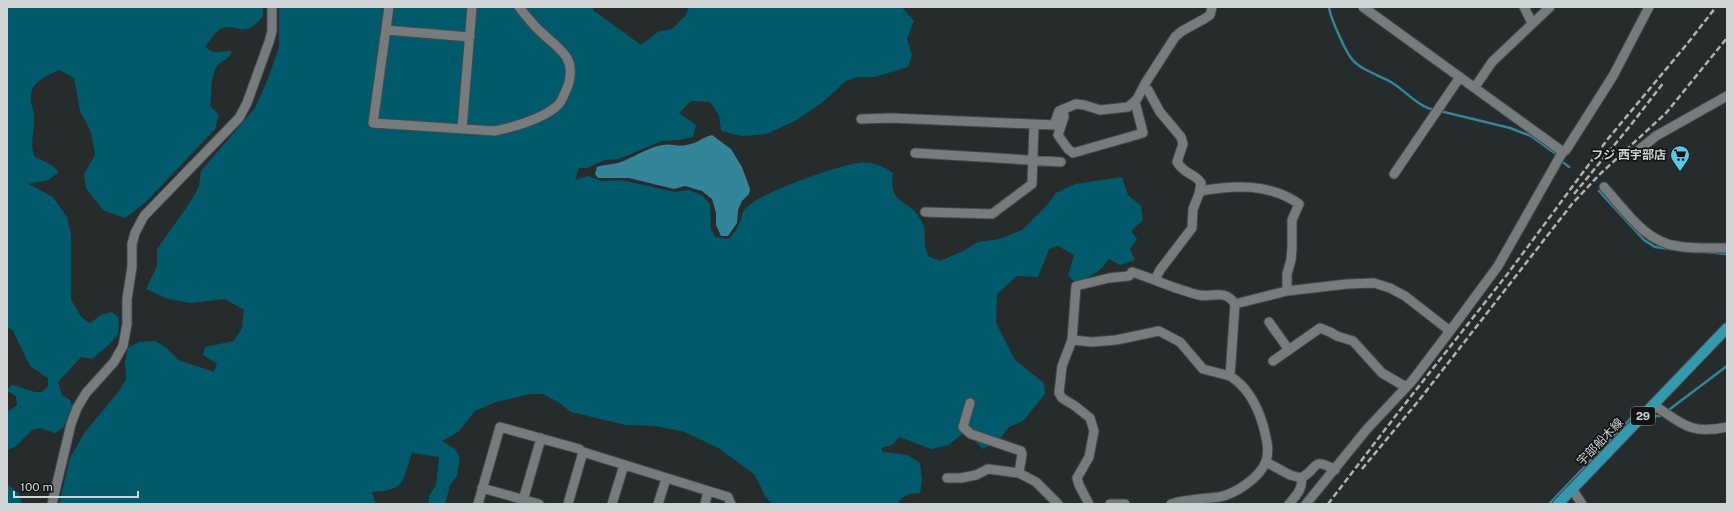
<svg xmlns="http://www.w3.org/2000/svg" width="1734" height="511" viewBox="0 0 1734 511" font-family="'Public Sans','Noto Sans JP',sans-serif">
  <rect width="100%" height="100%" fill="#262b2c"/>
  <!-- green -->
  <path fill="#005a6b" d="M 7,7 L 263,7 L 263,16 C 242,43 237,19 219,30 C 214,33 209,42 205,47 L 213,52 L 232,51 C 227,62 223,59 217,66 C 210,77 212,92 210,106 L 219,115 L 215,129 L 145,203 L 125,218 L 103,210 L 86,188 L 84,174 L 95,155 L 91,132 L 80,111 L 74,78 L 59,70 C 43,78 28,83 31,103 C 33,109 35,115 34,121 C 34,134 30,143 34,156 L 53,166 L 59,172 L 48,180 L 28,184 L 53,197 L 67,217 L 71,235 L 71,300 L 82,318 L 90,323 L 101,315 L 112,312 L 119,318 L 118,334 L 109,345 L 92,359 L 81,357 L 58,382 L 62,395 L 70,400 L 72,406 L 63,428 L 55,433 L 40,428 L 32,430 L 15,447 L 7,450 L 7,412 L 17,405 L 16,396 L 7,391 L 7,389 L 12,385 C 23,387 31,393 42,392 L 48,386 L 48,378 L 30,366 L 13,331 L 7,327 Z
    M 279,7 L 593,7 L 593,10 L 641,45 L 659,31 L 672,29 L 686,15 L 689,7 L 902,7 L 914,21 L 907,39 L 912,55 L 908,67 L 875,77 L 857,77 L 846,81 L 823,102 L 795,121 L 766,134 L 742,136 L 721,131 L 719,115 L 710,102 L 691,101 L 679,113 L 696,125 L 693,137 L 680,140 L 661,141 L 619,159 L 605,160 L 587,168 L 579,168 L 575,180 L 588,176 L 602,181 L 622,180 L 675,192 L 689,190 L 703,196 L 710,205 L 711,229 L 715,237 L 729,239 C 733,234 738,228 740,222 C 742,217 742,211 746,208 C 762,192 836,166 859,163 C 871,161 883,166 893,173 C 888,207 909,197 921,220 C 926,228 924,235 925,244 C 925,248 927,252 928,256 L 940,261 L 963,251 L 978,242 L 999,239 L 1022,230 L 1047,205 L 1056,193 L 1075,184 L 1122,177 L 1128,195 L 1141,206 L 1143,220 L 1131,231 L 1137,239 L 1130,249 L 1135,260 L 1120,265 L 1109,259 C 1100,272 1091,277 1076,282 L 1068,276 L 1074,255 L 1058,246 L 1049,249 L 1038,277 L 1017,276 L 997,294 L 996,323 L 1015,360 L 1044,383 L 1045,394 L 1023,421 L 1009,427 L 998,441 L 983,449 L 972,438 L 962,434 L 949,445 L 931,449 L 899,437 L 892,445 L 881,448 L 883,452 L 908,455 L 920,463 L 922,480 L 920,493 C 911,493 902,495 898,504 L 772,504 L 765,496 L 755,475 L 720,449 L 685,432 L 655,426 L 626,425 L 571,412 L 558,402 L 543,394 L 530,394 L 496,402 L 475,411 L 458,432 L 442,441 L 455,449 L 460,458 L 457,476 L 450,485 L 445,504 L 428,504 L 429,496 L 436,485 L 439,457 L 412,453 C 402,481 407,490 372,492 L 376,504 L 59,504 L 70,458 L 85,432 L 120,390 L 126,379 L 125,361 L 128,348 L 139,342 L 155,341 L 167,348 L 178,360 L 214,372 L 217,364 L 203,355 L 205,347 L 234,341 L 242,328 L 244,310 L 225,299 L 191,303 L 168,299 L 146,289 L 157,266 L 157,249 L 191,201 L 199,186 L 201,171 L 255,108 L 267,81 L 279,47 Z
    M 7,484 L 19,494 L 22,504 L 7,504 Z"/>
  <!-- water -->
  <path fill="#338599" d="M 712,135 L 731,149 L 742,167 L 750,189 L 749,194 L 742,201 L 738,210 L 737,223 L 728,236 L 721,236 L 716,225 L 716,213 L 712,199 L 702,191 L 685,186 L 674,189 L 629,178 L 598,178 L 595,174 L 597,167 C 604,164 611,165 618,163 C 633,158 646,148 662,145 C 670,143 678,147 686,145 C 696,144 703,137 712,135 Z"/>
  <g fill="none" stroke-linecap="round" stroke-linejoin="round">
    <!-- stream -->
    <path stroke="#338599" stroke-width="2.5" d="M 1329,7 C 1330,17 1345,50 1351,58 C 1360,70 1379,75 1391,82 C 1406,91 1418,107 1435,110
      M 1440,111 L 1510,128 L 1531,136 L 1556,154
      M 1564,163 L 1569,167
      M 1599,191 L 1644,240 L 1655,247 L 1685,251
      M 1706,252 L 1727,254
      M 1670,409 L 1727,366
      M 1650,416 L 1660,416
      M 1549,504 L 1633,416"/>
    <defs>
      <path id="minor" d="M 389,7 L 373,123 L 495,131 C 513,127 542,119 557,106 C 562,102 564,94 567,88 C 571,79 572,67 567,58 C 561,48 550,41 541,32 C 533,25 526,16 519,7
        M 1363,7 L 1559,149 L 1562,153
        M 1524,7 L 1532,23
        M 386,30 L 470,37
        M 1475,87 L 1492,62 L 1550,7
        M 1144,88 L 1148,90 L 1160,112 L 1181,137 L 1183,144 L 1177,162 C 1186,176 1195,173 1201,183 L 1199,194 L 1193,209 L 1192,228 L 1160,270 L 1155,280
        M 1063,109 L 1064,117 L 1058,135 L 1068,149 L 1073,153 L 1143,133 L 1136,106 L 1133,103
        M 861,119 L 891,118 L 1054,125 L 1059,111 L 1076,104 L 1084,105 L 1100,110 L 1128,107 L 1137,99 L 1146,82 L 1175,37 L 1182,31 L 1204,19 L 1210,15 L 1212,7
        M 462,129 L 472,7
        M 1640,149 L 1656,136 L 1727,96
        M 915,153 L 1061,162
        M 1394,174 L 1460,77
        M 1604,187 C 1625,210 1645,242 1677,246 C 1693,249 1711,248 1727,248
        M 1200,191 C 1233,185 1270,183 1299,204 L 1292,220 L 1292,248 L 1291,260 L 1287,274 L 1287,291
        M 925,212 L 992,214 L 1032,184 L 1034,125
        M 1235,304 L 1287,291 L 1347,284 L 1374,283 L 1390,288 L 1405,296 L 1450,331
        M 1269,322 L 1289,350
        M 1072,340 L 1092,342 L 1116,340 L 1159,331 L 1180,342 L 1203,369 L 1230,376
        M 1273,361 L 1320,328 L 1330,332 L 1337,336 L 1353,341 L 1382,373 L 1406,387
        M 970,403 L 963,427 L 971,434 L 1021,451 L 1022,454 L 1019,473
        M 1654,405 C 1682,424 1691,435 1727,427
        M 1266,462 L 1290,475 L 1301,478 C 1319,469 1311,456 1335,470
        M 947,478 L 961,478 L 976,475 L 988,469 L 1019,473 L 1036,482 L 1058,504
        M 482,488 L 539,504
        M 1572,489 L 1582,504
        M 52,504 L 71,424 L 77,408 L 86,393 L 114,362 L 123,346 L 127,324 L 127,299 L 132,267 L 132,244 L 135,233 L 144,216 L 239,118 L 247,103 L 269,42 L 272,31 L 272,7
        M 478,504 L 500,427 L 579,449 L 583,452 L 728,497 L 731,504
        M 522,504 L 541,438
        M 568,504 L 583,452
        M 612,504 L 624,465
        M 658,504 L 666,479
        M 705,504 L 708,491
        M 1089,504 L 1079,485 L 1077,478 L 1089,457 L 1094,431 L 1090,418 L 1075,406 L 1062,398 L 1059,393 L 1062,366 L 1072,340 L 1076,286 L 1109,278 L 1129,276 L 1132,272 C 1154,279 1177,290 1199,295 C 1214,298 1224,288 1235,304 L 1230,376 C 1248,387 1257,405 1263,425 C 1266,437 1270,450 1266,461 C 1260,478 1235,494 1219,497 C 1202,499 1187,499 1171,504
        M 1110,504 L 1125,504
        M 1289,504 C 1295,497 1304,488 1301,478
        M 1306,504 L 1367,429 L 1412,381 L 1450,331 L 1498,266 L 1562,153 L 1566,150 L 1613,76 L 1649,7"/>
      <path id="major" d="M 1558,504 L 1727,328"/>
    </defs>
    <!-- minor casing -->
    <use href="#minor" stroke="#45494b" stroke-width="11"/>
    <!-- major casing -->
    <use href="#major" stroke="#45494b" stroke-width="12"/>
    <!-- minor -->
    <use href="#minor" stroke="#767c7e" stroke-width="9"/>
    <!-- major -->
    <use href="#major" stroke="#3698ac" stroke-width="10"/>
    <!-- rail -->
    <path stroke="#afb3b4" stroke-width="2.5" stroke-dasharray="6 3" stroke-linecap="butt" d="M 1574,194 L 1630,126 L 1664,82
      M 1362,469 L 1420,399 L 1572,204 L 1599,175 L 1666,113 L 1727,38
      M 1328,504 L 1397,414 L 1509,272 L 1607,140 L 1687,44 L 1716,7"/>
  </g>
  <!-- icons -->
  <defs>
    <symbol id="supermarket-pin" viewBox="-11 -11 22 30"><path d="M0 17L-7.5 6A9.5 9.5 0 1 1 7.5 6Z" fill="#59c8e4" stroke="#111314"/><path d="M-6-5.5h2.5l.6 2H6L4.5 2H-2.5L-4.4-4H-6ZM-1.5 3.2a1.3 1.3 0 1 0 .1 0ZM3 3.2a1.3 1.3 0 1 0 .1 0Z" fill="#111"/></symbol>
  </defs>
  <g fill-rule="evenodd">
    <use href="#supermarket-pin" x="1669" y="144" width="22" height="30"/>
  </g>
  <g text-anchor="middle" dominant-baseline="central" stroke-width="3.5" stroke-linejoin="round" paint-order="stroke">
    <!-- shield labels -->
    <rect fill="#111314" stroke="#979a9b" stroke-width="1" x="1631" y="407" width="24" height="18" rx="3"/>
    <g font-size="11" font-weight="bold" fill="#d1d4d5">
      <text x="1643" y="416">29</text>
    </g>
    <!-- poi labels -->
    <g font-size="12" font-weight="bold" fill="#d1d4d5" stroke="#111314" text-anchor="end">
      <text x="1666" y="155">フジ 西宇部店</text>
    </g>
    <!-- street labels -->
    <g font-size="12" fill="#d1d4d5" stroke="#111314">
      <text transform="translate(1600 442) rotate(-46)">宇部船木線</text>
    </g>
  </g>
  <!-- border -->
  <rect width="1734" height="511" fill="none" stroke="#d1d4d5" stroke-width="16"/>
  <!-- scale -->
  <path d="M14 491v6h124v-6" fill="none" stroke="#d1d4d5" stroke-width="2"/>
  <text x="20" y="491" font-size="12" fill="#d1d4d5" stroke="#111314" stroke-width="3" paint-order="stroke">100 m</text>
</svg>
